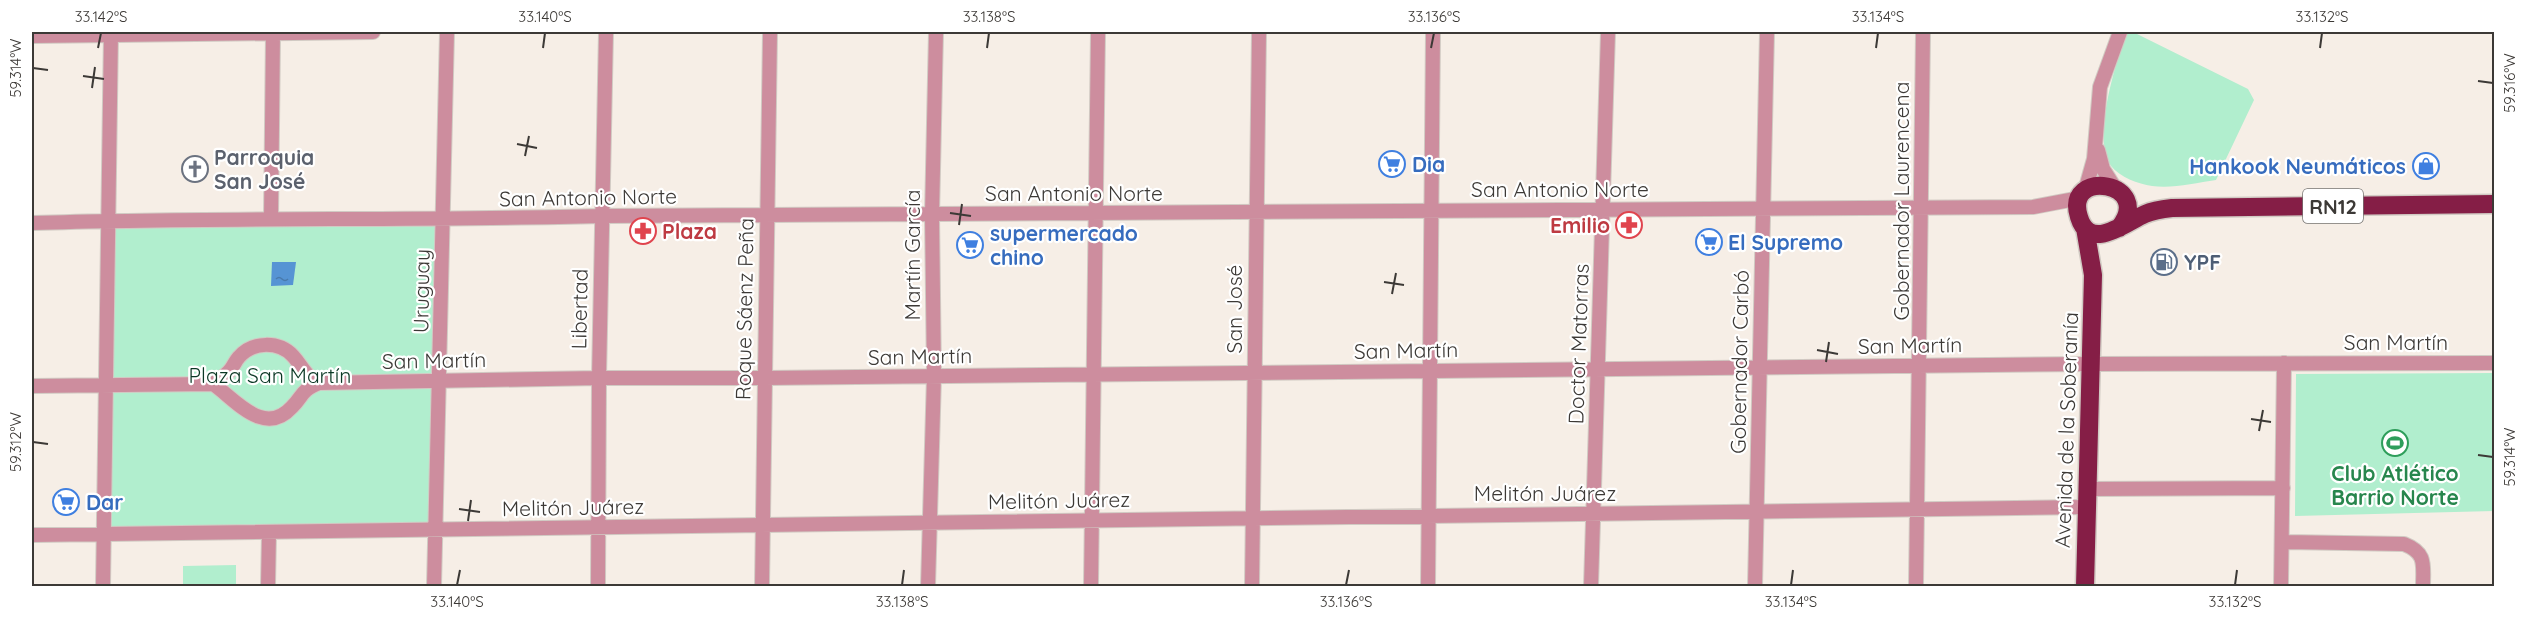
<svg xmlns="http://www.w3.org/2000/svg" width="2526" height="618" viewBox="0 0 2526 618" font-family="Quicksand,sans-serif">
  <defs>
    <pattern id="water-ripples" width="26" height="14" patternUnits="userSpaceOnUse" patternTransform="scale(1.5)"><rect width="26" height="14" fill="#5694d4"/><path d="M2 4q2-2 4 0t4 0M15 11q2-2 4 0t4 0" fill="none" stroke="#487aad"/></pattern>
  </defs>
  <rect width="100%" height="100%" fill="#f6eee6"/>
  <!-- green -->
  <path fill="#b1eece" d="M 2126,32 L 2133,32 L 2248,89 L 2254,100 L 2216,180 C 2195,183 2172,189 2152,186 C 2138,184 2120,177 2111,166 C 2091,137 2117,62 2126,32 Z
    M 109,220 L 443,220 L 436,530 L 104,534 Z
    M 2494,373 L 2494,511 L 2295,516 L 2296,374 Z
    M 236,565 L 236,586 L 183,586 L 183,566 Z"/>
  <!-- water -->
  <path fill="url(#water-ripples)" d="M 272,262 L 296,262 L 293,285 L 271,286 Z"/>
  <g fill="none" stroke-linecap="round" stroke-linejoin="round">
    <defs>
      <path id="minor" d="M 32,36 L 373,32
        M 2098,150 L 2103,169 L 2115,188
        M 2085,191 L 2094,159 L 2100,87 L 2120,32
        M 271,219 L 273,32
        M 32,223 C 221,217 411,221 601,216 L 2033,207 L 2080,198
        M 213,384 C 235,399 264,438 292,407 C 304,395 300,391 319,383
        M 32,386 L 213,384 C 220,379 227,375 231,369 C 234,365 236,360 239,357 C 253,341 279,341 293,356 C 303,367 305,376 319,383 L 599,378 L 765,378 L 2090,364 L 2494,363
        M 2087,489 L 2283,488
        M 32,535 L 2086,507
        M 2283,542 L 2404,544 C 2427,553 2423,565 2423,586
        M 103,586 L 111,32
        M 268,586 L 269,532
        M 434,586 L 447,32
        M 598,586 L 599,378 L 606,32
        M 762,586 L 770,32
        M 928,586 L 934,376 L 932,215 L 936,32
        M 1091,586 L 1098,32
        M 1252,586 L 1259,32
        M 1428,586 L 1433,32
        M 1591,586 L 1608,32
        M 1755,586 L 1767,32
        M 1916,586 L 1923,32
        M 2281,586 L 2284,363"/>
      <path id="highway" d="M 2119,228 C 2156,182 2063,167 2079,217 C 2090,253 2126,222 2145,214 C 2154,210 2163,209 2172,208 L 2494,204
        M 2085,586 L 2093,275 L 2085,228"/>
    </defs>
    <!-- minor casing -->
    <use href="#minor" stroke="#d1cac3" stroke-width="16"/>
    <!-- highway casing -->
    <use href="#highway" stroke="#d1cac3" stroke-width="21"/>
    <!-- minor -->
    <use href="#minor" stroke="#cd8d9e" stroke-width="14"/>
    <!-- highway -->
    <use href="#highway" stroke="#851e46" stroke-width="18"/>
  </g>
  <!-- ticks -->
  <path fill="none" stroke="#3c3936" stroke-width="2" d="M 98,48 L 101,33M 543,48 L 545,33M 987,48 L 989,33M 1431,48 L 1434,33M 1876,48 L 1878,33M 2320,48 L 2322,33M 33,68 L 48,70M 83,76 L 104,79M 2478,81 L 2493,83M 92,88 L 95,67M 517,144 L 537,148M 525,156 L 529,136M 950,213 L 971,216M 959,225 L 962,204M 1384,282 L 1404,285M 1392,294 L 1396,273M 1817,350 L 1838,354M 1826,362 L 1829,342M 2251,419 L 2271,422M 2259,431 L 2263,410M 33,442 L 48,444M 2478,455 L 2493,457M 459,509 L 480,512M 468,521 L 471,500M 457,585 L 460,570M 902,585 L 904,570M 1346,585 L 1349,570M 1791,585 L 1793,570M 2235,585 L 2237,570"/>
  <!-- icons -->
  <defs>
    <symbol id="supermarket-ring" viewBox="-11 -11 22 22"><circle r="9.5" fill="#fff" stroke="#3f7fe0" stroke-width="1.5"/><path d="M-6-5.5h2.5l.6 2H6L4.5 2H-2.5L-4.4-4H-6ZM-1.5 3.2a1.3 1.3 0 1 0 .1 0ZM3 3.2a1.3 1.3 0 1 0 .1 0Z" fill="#3f7fe0"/></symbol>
    <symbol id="shop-ring" viewBox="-11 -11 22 22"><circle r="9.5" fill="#fff" stroke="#3f7fe0" stroke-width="1.5"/><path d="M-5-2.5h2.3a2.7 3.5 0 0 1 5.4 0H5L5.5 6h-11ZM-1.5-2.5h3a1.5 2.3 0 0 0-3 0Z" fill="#3f7fe0"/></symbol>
    <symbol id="church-ring" viewBox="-11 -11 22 22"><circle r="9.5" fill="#fff" stroke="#6b7280" stroke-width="1.5"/><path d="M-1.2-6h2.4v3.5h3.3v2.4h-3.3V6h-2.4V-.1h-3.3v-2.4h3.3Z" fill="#6b7280"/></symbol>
    <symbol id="pharmacy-ring" viewBox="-11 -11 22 22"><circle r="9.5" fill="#fff" stroke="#e0444e" stroke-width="1.5"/><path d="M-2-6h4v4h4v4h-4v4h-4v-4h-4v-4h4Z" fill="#e0444e"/></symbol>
    <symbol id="fuel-ring" viewBox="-11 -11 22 22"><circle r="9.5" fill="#fff" stroke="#5c6f8a" stroke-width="1.5"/><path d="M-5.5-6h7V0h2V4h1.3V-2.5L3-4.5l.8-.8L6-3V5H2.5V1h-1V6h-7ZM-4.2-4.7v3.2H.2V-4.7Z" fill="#5c6f8a"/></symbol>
    <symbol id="stadium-ring" viewBox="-11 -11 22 22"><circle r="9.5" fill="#fff" stroke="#2e9e5b" stroke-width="1.5"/><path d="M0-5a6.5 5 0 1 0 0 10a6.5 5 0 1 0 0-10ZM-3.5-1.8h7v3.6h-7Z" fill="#2e9e5b"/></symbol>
  </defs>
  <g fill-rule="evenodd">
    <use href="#supermarket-ring" x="1377" y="149" width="30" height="30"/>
    <use href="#shop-ring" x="2411" y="151" width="30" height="30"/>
    <use href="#church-ring" x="180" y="154" width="30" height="30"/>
    <use href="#pharmacy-ring" x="1614" y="210" width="30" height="30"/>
    <use href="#pharmacy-ring" x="628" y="216" width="30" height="30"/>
    <use href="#supermarket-ring" x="1694" y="227" width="30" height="30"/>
    <use href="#supermarket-ring" x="955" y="230" width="30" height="30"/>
    <use href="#fuel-ring" x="2149" y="247" width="30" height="30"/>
    <use href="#stadium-ring" x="2380" y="428" width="30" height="30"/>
    <use href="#supermarket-ring" x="51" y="487" width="30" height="30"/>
  </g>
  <g text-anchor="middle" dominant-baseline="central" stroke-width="4.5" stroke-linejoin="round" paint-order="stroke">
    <!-- shield labels -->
    <rect fill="#fff" stroke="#767472" stroke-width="1.5" x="2303" y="189" width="60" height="34" rx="4.5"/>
    <g font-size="20" font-weight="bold" fill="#3c3936">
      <text x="2333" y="206">RN12</text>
    </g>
    <!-- worship labels -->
    <g font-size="21" font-weight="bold" fill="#5b616d" stroke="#fff" text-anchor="start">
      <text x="214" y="157">Parroquia<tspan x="214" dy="24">San José</tspan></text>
    </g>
    <!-- shop labels -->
    <g font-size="21" font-weight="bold" fill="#366cbe" stroke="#fff" text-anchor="start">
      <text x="1412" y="164">Dia</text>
      <text x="2406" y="166" text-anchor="end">Hankook Neumáticos</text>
      <text x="990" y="233">supermercado<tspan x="990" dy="24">chino</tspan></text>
      <text x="1728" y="242">El Supremo</text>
      <text x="86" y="502">Dar</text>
    </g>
    <!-- street labels -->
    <g font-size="21" fill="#3c3936" stroke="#fff">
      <text x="1560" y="189">San Antonio Norte</text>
      <text x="1074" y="193">San Antonio Norte</text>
      <text transform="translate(588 197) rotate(-1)">San Antonio Norte</text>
      <text transform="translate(1901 201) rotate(-90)">Gobernador Laurencena</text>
      <text transform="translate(912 255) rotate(-90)">Martín García</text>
      <text transform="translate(421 291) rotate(-89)">Uruguay</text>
      <text transform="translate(579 309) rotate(-89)">Libertad</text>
      <text transform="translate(744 309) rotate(-89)">Roque Sáenz Peña</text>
      <text transform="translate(1234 309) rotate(-90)">San José</text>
      <text x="2396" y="342">San Martín</text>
      <text transform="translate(1578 344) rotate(-88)">Doctor Matorras</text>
      <text transform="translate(1910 345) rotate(-1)">San Martín</text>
      <text transform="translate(1406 350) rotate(-1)">San Martín</text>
      <text transform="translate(920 356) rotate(-1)">San Martín</text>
      <text transform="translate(434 360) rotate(-1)">San Martín</text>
      <text transform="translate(1739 362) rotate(-89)">Gobernador Carbó</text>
      <text transform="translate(2066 430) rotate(-88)">Avenida de la Soberanía</text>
      <text x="1545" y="493">Melitón Juárez</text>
      <text transform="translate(1059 500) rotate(-1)">Melitón Juárez</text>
      <text transform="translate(573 507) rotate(-1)">Melitón Juárez</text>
    </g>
    <!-- health labels -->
    <g font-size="21" font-weight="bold" fill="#be3a42" stroke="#fff" text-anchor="end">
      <text x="1610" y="225">Emilio</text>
      <text x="662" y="231" text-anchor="start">Plaza</text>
    </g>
    <!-- service labels -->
    <g font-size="21" font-weight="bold" fill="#4e5e75" stroke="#fff" text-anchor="start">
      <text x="2184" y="262">YPF</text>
    </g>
    <!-- park labels -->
    <g font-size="21" fill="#0b3825" stroke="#fff">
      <text x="270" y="375">Plaza San Martín</text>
    </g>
    <!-- leisure labels -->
    <g font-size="21" font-weight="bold" fill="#27864d" stroke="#fff">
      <text x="2395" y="473">Club Atlético<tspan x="2395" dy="24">Barrio Norte</tspan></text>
    </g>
  </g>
  <!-- border -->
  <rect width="2526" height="618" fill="none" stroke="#ffffff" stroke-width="66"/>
  <rect x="33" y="33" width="2460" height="552" fill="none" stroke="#3c3936" stroke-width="2"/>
  <g font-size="15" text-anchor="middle" fill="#3c3936">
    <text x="101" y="22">33.142°S</text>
    <text x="545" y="22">33.140°S</text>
    <text x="989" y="22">33.138°S</text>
    <text x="1434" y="22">33.136°S</text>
    <text x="1878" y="22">33.134°S</text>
    <text x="2322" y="22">33.132°S</text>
    <text transform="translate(16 68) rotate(-90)" y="5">59.314°W</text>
    <text transform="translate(2510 83) rotate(-90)" y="5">59.316°W</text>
    <text transform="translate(16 442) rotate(-90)" y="5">59.312°W</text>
    <text transform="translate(2510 457) rotate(-90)" y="5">59.314°W</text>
    <text x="457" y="607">33.140°S</text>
    <text x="902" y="607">33.138°S</text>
    <text x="1346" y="607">33.136°S</text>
    <text x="1791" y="607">33.134°S</text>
    <text x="2235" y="607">33.132°S</text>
  </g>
</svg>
